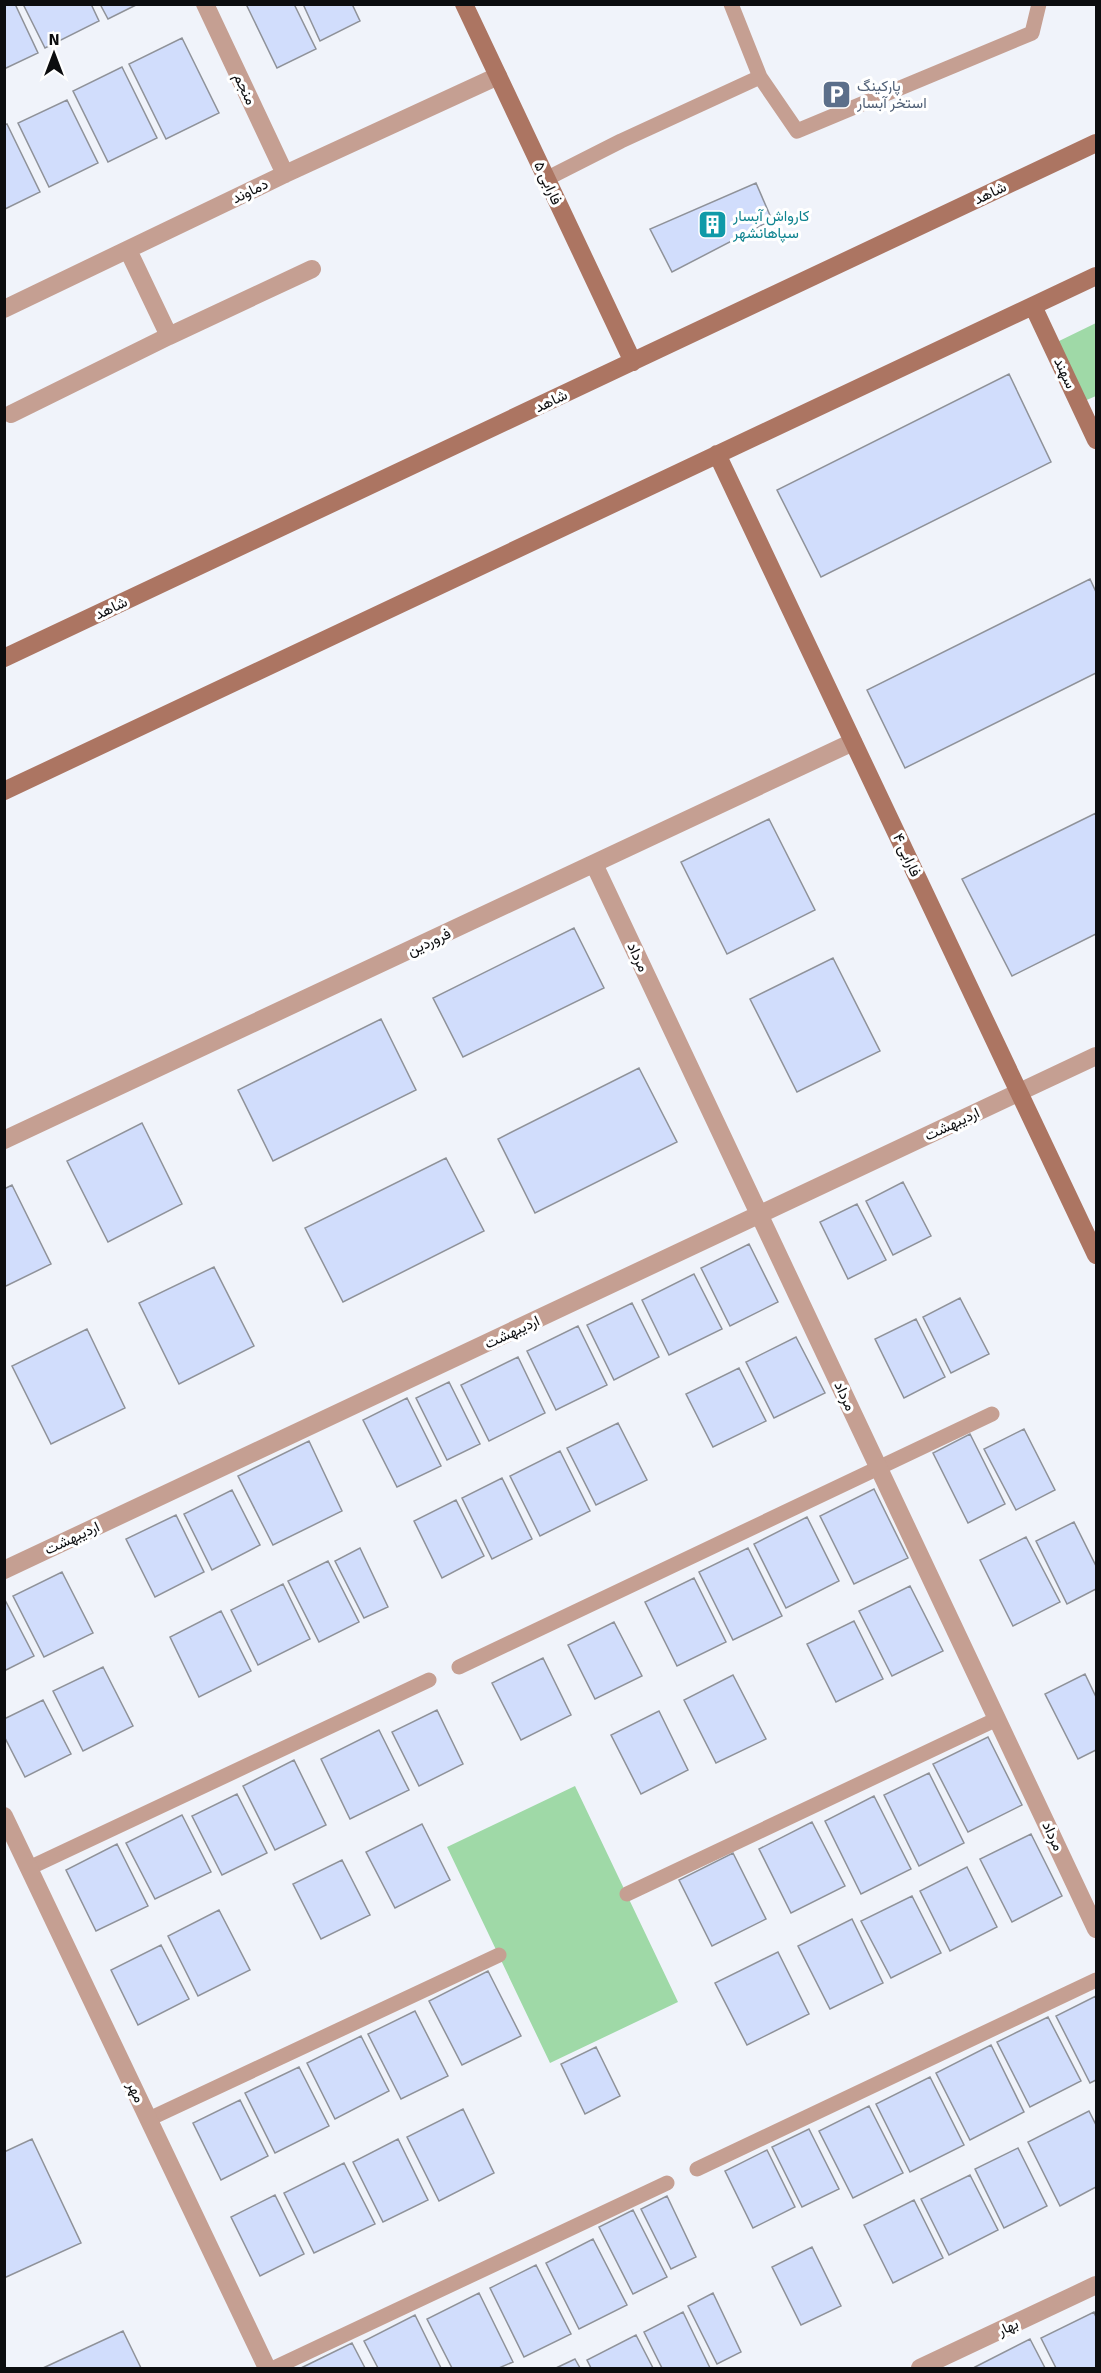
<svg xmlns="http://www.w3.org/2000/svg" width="1101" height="2373" viewBox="0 0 1101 2373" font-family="Signika,Vazirmatn,sans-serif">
  <rect width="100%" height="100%" fill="#f0f3fa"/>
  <!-- green -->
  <path fill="#9fd9a7" d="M 1096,323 L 1096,396 L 1082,402 L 1055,343 Z
    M 575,1786 L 678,2002 L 550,2063 L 447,1847 Z"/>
  <!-- building -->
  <path fill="#d1ddfc" stroke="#8f9299" stroke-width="1.5" d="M 4,4 L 15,4 L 38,53 L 4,69 Z
    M 23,4 L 91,4 L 99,21 L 45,48 Z
    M 100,4 L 138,4 L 108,19 Z
    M 246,4 L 294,4 L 316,49 L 277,68 Z
    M 303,4 L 352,4 L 360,21 L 320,41 Z
    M 182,38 L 219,113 L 166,139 L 129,64 Z
    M 122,67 L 157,138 L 108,162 L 73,91 Z
    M 67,100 L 98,163 L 49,187 L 18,123 Z
    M 7,124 L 40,192 L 5,209 L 4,125 Z
    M 756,183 L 772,220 L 672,272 L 650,229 Z
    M 1009,374 L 1051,462 L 821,577 L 777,490 Z
    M 1090,579 L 1096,592 L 1096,673 L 905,768 L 867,690 Z
    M 1096,813 L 1096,934 L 1012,976 L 962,879 Z
    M 769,819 L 815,910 L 727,954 L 681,862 Z
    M 574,928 L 604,988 L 463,1057 L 433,998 Z
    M 833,958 L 880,1051 L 797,1092 L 750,999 Z
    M 381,1019 L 416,1090 L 273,1161 L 238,1090 Z
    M 639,1068 L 677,1142 L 535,1213 L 498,1139 Z
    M 142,1123 L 182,1204 L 108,1242 L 67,1161 Z
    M 446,1158 L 484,1231 L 343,1302 L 305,1228 Z
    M 903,1182 L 931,1236 L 893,1255 L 866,1201 Z
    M 12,1185 L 51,1264 L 4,1287 L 4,1189 Z
    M 857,1204 L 886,1260 L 848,1279 L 820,1222 Z
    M 749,1244 L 778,1302 L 730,1326 L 701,1268 Z
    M 214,1267 L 254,1346 L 179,1384 L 139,1303 Z
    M 694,1274 L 722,1329 L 669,1355 L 642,1300 Z
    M 960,1298 L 989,1354 L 951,1373 L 923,1317 Z
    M 632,1303 L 659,1357 L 614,1380 L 587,1325 Z
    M 916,1319 L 945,1377 L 904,1398 L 875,1339 Z
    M 578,1326 L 607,1385 L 556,1410 L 527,1351 Z
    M 87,1329 L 125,1408 L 51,1444 L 12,1366 Z
    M 796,1337 L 825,1393 L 774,1418 L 746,1362 Z
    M 518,1357 L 545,1413 L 489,1441 L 461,1385 Z
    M 739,1368 L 766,1421 L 713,1447 L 686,1394 Z
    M 449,1382 L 480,1444 L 447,1460 L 416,1398 Z
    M 407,1398 L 441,1466 L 397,1487 L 363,1420 Z
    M 618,1423 L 647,1480 L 596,1505 L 567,1448 Z
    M 1024,1429 L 1055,1490 L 1016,1510 L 984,1449 Z
    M 970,1434 L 1005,1504 L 968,1523 L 933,1453 Z
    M 309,1441 L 342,1511 L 273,1545 L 238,1476 Z
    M 560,1451 L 590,1511 L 540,1536 L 510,1476 Z
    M 502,1478 L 532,1539 L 492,1559 L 462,1498 Z
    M 874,1489 L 908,1558 L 854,1584 L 820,1516 Z
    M 232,1490 L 260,1545 L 212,1570 L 184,1514 Z
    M 456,1500 L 484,1556 L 442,1578 L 414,1521 Z
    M 176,1515 L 204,1572 L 155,1597 L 126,1539 Z
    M 807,1517 L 839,1581 L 786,1608 L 754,1544 Z
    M 1074,1522 L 1096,1566 L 1096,1589 L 1067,1604 L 1036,1541 Z
    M 1026,1537 L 1060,1602 L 1013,1626 L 980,1560 Z
    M 360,1548 L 388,1607 L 364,1618 L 335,1561 Z
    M 748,1548 L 782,1616 L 733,1640 L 699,1572 Z
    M 328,1561 L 359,1622 L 319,1642 L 288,1581 Z
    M 62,1572 L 93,1633 L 44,1657 L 13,1596 Z
    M 694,1578 L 726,1642 L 677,1666 L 645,1602 Z
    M 283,1584 L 310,1639 L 258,1665 L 231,1610 Z
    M 910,1586 L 943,1651 L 892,1676 L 859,1611 Z
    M 4,1598 L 34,1656 L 4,1671 Z
    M 221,1611 L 251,1671 L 199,1697 L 170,1637 Z
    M 854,1621 L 883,1679 L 836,1702 L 807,1644 Z
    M 614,1622 L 642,1676 L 595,1699 L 568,1645 Z
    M 543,1658 L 571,1715 L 521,1740 L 492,1683 Z
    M 103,1667 L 133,1726 L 83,1751 L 53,1691 Z
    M 1085,1674 L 1096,1697 L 1096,1750 L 1078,1759 L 1045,1694 Z
    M 733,1675 L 766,1739 L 716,1763 L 684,1700 Z
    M 43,1700 L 71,1754 L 25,1777 L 4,1736 L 4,1719 Z
    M 437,1710 L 463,1764 L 419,1786 L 392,1732 Z
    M 659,1711 L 688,1770 L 641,1794 L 611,1735 Z
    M 379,1730 L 409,1790 L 350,1819 L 321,1759 Z
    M 988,1737 L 1022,1805 L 968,1832 L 933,1764 Z
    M 294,1760 L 326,1825 L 275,1850 L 243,1786 Z
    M 929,1773 L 964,1843 L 919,1866 L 884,1795 Z
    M 237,1794 L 267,1853 L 222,1875 L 192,1816 Z
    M 874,1796 L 911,1869 L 861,1894 L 825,1821 Z
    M 182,1815 L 211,1872 L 155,1899 L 126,1843 Z
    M 812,1822 L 845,1886 L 791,1913 L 759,1849 Z
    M 422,1824 L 450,1880 L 395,1908 L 366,1852 Z
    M 1031,1834 L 1062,1896 L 1012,1922 L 980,1859 Z
    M 117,1844 L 148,1906 L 96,1931 L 66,1870 Z
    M 733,1853 L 766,1919 L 712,1946 L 679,1880 Z
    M 342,1860 L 370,1915 L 321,1939 L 293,1884 Z
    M 967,1867 L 997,1927 L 950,1951 L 920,1891 Z
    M 912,1896 L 941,1953 L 891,1978 L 861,1921 Z
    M 219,1910 L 250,1970 L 198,1996 L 168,1936 Z
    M 852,1919 L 883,1983 L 830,2009 L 798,1946 Z
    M 161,1945 L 189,1999 L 138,2025 L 111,1970 Z
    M 778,1952 L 809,2014 L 747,2045 L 715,1983 Z
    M 488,1971 L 521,2036 L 462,2065 L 429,2001 Z
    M 1096,1996 L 1096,2080 L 1090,2083 L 1056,2016 Z
    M 415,2011 L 448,2076 L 401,2099 L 368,2034 Z
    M 1048,2017 L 1081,2081 L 1030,2107 L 997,2042 Z
    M 361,2036 L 389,2091 L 335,2119 L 307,2063 Z
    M 991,2045 L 1024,2112 L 970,2140 L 936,2073 Z
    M 596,2047 L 620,2096 L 585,2114 L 561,2064 Z
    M 299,2067 L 329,2126 L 275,2153 L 245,2093 Z
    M 930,2077 L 964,2145 L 910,2172 L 876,2104 Z
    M 240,2100 L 268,2156 L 221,2180 L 193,2123 Z
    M 869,2106 L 903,2173 L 853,2198 L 819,2131 Z
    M 463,2109 L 494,2173 L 439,2201 L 407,2137 Z
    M 1089,2111 L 1096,2125 L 1096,2187 L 1060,2206 L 1028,2142 Z
    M 809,2129 L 839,2189 L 802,2207 L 772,2147 Z
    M 32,2139 L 81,2243 L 4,2278 L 4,2152 Z
    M 398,2139 L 428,2200 L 383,2222 L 353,2162 Z
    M 1018,2148 L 1047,2206 L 1004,2228 L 975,2169 Z
    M 767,2150 L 795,2207 L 753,2228 L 725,2171 Z
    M 344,2163 L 375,2224 L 314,2253 L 284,2193 Z
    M 970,2175 L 998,2230 L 949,2255 L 921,2199 Z
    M 275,2195 L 304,2254 L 260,2276 L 231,2217 Z
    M 667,2196 L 696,2257 L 671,2269 L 641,2209 Z
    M 914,2200 L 943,2258 L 893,2283 L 864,2225 Z
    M 633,2210 L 667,2277 L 633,2294 L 599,2227 Z
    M 593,2239 L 627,2305 L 579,2329 L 546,2263 Z
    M 812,2247 L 841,2306 L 801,2325 L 772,2267 Z
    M 536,2265 L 571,2334 L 524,2357 L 490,2288 Z
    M 479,2293 L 513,2362 L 499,2368 L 452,2368 L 427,2319 Z
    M 713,2293 L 741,2352 L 717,2364 L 688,2306 Z
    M 683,2312 L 710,2368 L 662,2368 L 644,2332 Z
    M 1094,2312 L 1096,2317 L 1096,2368 L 1056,2368 L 1041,2338 Z
    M 415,2315 L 441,2368 L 378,2368 L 364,2341 Z
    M 123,2331 L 141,2368 L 43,2368 Z
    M 636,2335 L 653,2368 L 591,2368 L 587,2360 Z
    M 1030,2339 L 1045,2368 L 976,2368 L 975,2367 Z
    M 352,2343 L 365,2368 L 301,2368 Z
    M 575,2359 L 580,2368 L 556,2368 Z"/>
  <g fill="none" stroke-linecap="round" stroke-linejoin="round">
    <!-- lane -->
    <path stroke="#c59f92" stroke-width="15" d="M 731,4 L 760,77 L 797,131 L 1032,33 L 1039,4
      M 546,179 L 621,141 L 760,77
      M 459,1667 L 992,1414
      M 29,1868 L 429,1680
      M 627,1894 L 997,1719
      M 149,2119 L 499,1955
      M 697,2169 L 1096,1980
      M 274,2368 L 667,2183"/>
    <!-- street -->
    <path stroke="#c59f92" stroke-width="18" d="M 205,4 L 285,174
      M 128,250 L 169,336 L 312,269
      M 4,309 L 285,174 L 498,76
      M 11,414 L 169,336
      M 594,864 L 1096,1929
      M 4,1140 L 853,742
      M 4,1570 L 1096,1056
      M 4,1816 L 267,2368
      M 920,2368 L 1096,2285"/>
    <!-- secondary -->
    <path stroke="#ac7562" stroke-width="18" d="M 464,4 L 633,362
      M 1033,306 L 1096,440
      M 717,454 L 1096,1255
      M 4,658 L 1096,143
      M 4,791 L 1096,276"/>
  </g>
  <!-- icons -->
  <defs>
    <symbol id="parking-square" viewBox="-11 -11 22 22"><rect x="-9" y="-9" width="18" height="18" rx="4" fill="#5c6f8a" stroke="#fff"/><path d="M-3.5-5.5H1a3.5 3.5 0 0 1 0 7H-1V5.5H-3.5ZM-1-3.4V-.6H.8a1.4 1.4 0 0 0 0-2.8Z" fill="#fff"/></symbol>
    <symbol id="building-square" viewBox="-11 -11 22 22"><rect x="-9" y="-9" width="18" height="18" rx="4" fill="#0f9aa8" stroke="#fff"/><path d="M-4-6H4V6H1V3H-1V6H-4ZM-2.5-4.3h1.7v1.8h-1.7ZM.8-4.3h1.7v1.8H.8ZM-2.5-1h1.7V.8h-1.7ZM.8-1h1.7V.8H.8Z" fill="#fff"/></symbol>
  </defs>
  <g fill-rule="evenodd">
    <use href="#parking-square" x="820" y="78" width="33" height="33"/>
    <use href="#building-square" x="696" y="208" width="33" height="33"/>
  </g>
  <g text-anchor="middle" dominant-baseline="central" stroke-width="6" stroke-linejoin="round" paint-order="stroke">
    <!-- service labels -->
    <g font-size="15" fill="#4e5e75" stroke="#fff" text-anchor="start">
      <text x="857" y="86">پارکینگ<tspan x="857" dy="17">استخر آبسار</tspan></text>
    </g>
    <!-- street labels -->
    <g font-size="15" fill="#0c0d0f" stroke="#fff">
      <text transform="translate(245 89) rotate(65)">منجم</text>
      <text transform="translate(548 183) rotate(65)">فارابی ۵</text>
      <text transform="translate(250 191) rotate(-26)">دماوند</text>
      <text transform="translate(990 193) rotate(-25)">شاهد</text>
      <text transform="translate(1065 373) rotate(65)">سهند</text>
      <text transform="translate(551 401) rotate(-25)">شاهد</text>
      <text transform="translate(111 608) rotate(-25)">شاهد</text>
      <text transform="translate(907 855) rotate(65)">فارابی ۴</text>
      <text transform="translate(429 942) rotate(-25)">فروردین</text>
      <text transform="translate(638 957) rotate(65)">مرداد</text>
      <text transform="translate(952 1124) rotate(-25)">اردیبهشت</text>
      <text transform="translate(512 1332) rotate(-25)">اردیبهشت</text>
      <text transform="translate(845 1396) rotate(65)">مرداد</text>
      <text transform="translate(72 1538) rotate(-25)">اردیبهشت</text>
      <text transform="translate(1053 1836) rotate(65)">مرداد</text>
      <text transform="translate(136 2092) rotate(65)">مهر</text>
      <text transform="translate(1008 2327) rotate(-25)">بهار</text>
    </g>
    <!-- culture labels -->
    <g font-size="15" fill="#0d838f" stroke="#fff" text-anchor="start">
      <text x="733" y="216">کارواش آبسار<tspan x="733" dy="17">سپاهانشهر</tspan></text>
    </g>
  </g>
  <!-- border -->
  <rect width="1101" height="2373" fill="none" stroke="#0c0d0f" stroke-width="12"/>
  <!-- north arrow -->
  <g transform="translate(54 54)" stroke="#ffffff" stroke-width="4.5" paint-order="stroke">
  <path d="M0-4.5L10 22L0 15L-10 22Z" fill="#0c0d0f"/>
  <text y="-9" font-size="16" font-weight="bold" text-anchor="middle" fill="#0c0d0f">N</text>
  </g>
</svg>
